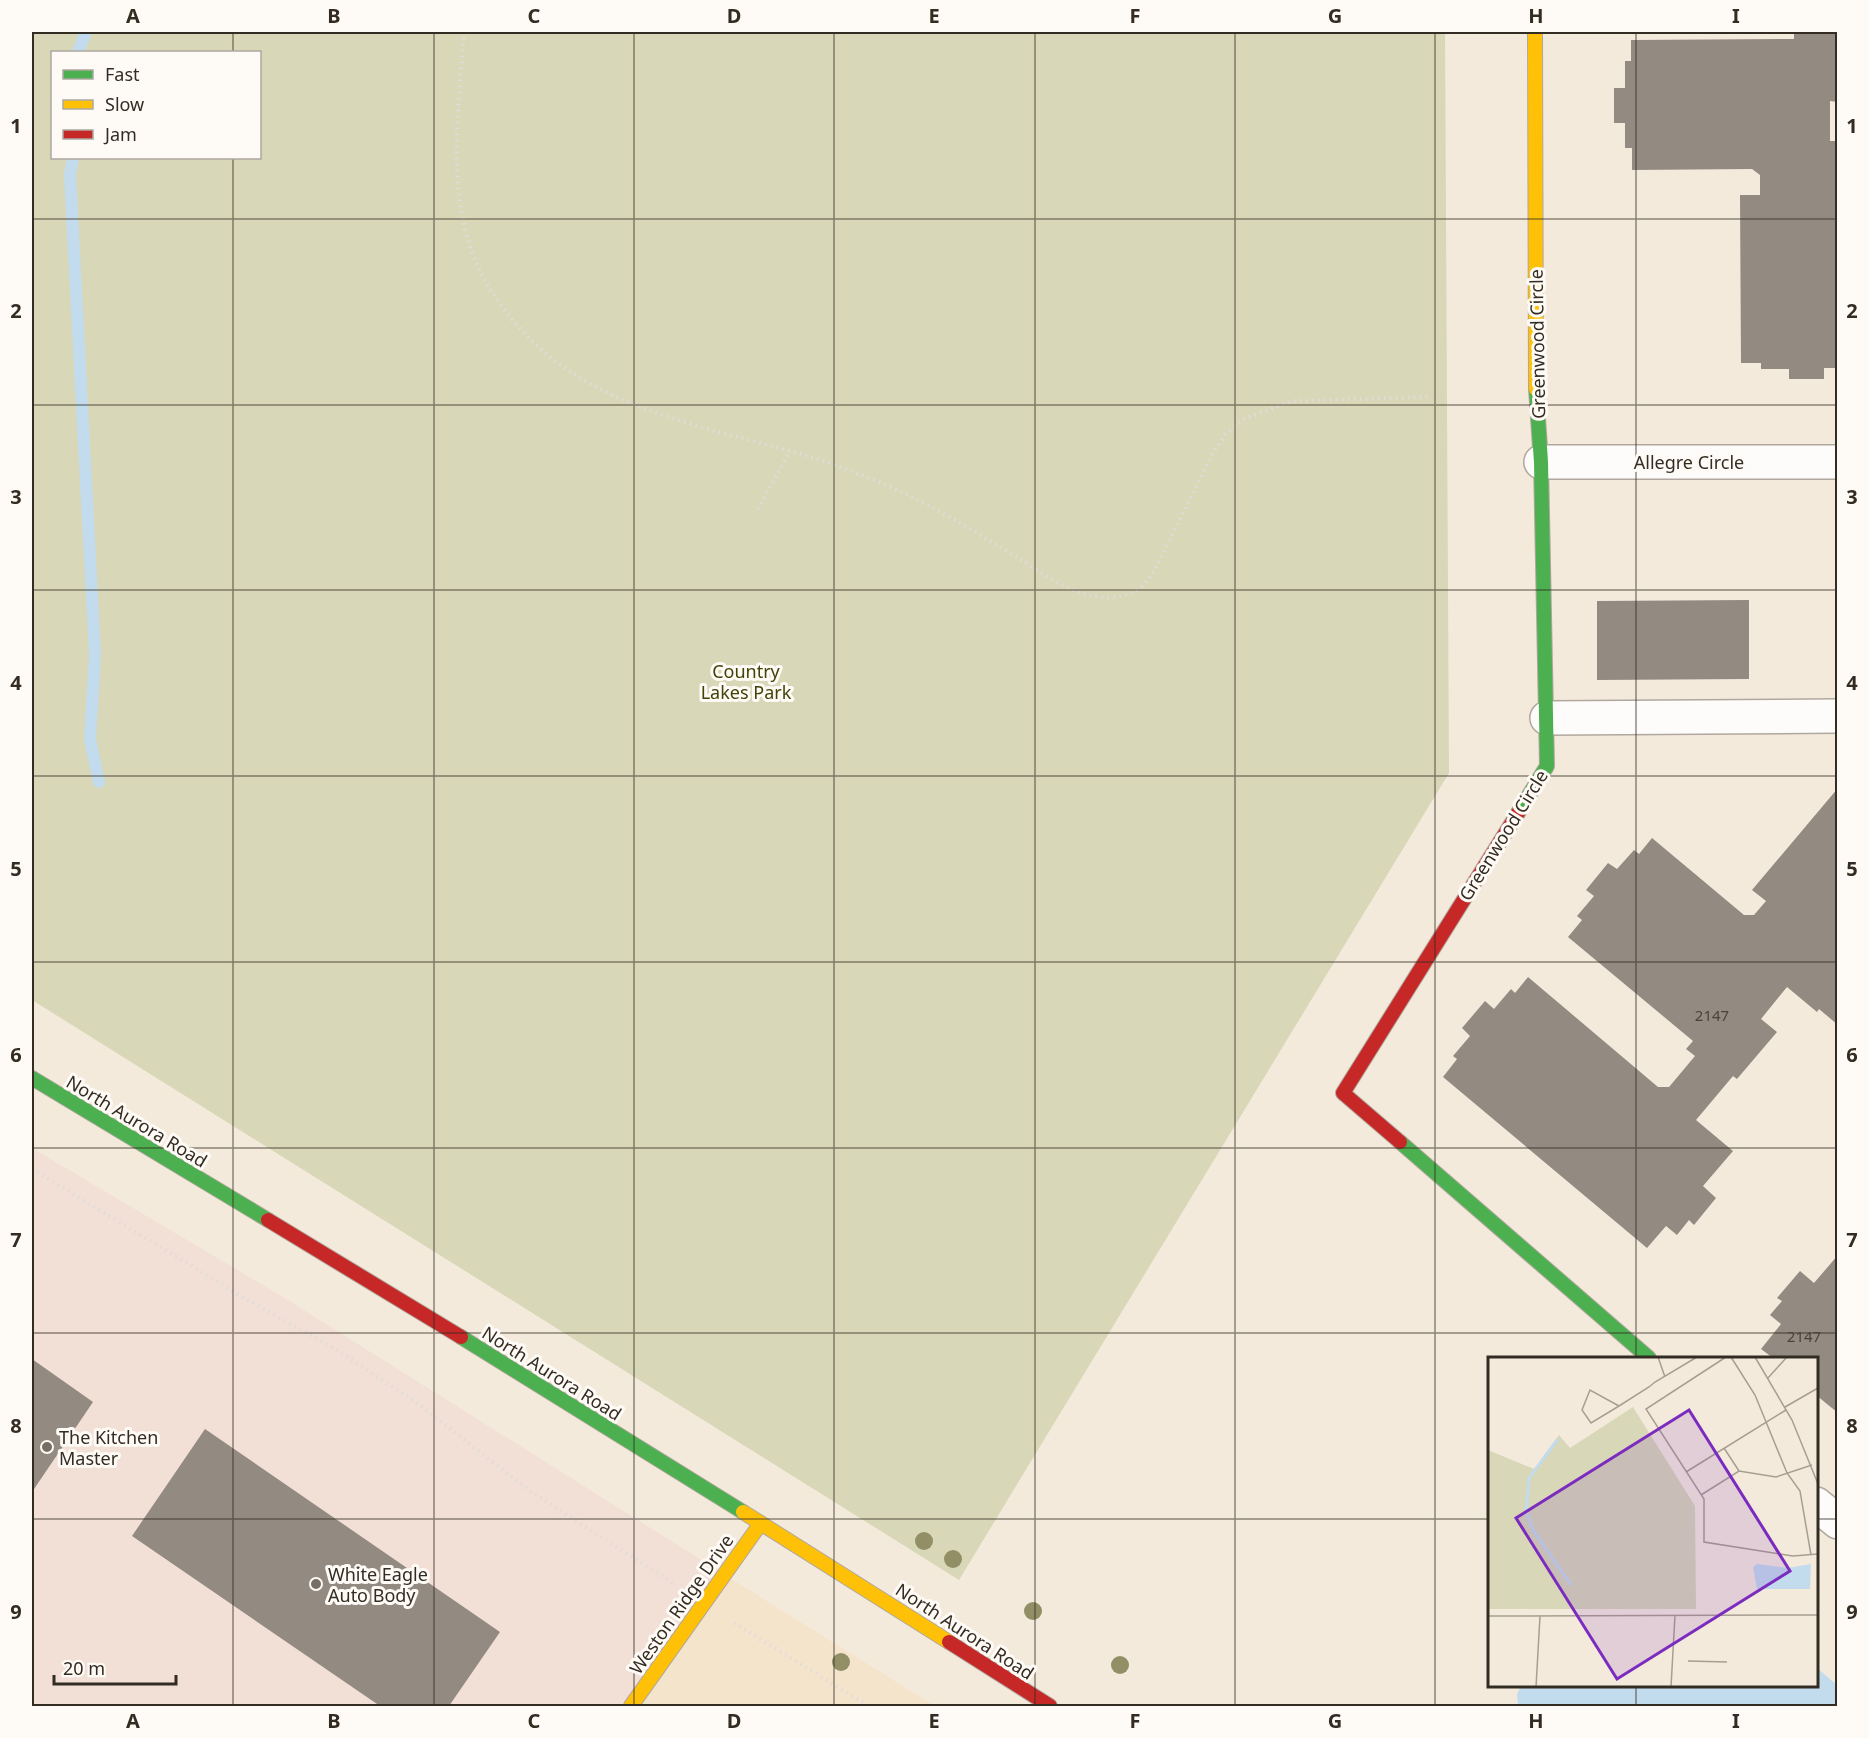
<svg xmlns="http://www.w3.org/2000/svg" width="1869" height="1738" viewBox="0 0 1869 1738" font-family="'Noto Sans',sans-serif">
  <rect width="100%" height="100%" fill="#f4eadc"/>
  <!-- built -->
  <path fill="#f5e4cc" d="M 730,1578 L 935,1706 L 640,1706 Z"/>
  <!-- industrial -->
  <path fill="#f2dfd6" d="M 32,1148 L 288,1300 L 730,1578 L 640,1706 L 32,1706 Z"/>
  <!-- green -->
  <path fill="#d8d7b7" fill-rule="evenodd" d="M 32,32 L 1445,32 L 1449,773 L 959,1580 L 32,1000 ZM 260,52 L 260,158 L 52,158 L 52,52 Z"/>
  <!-- water -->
  <path fill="#c2dbed" d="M 1817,1668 L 1837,1685 L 1837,1706 L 1518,1706 L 1517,1694 L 1521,1686 L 1816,1686 Z"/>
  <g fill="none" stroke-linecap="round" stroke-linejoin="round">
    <!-- stream -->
    <path stroke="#c2dbed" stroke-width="12" d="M 78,52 L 86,32
      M 73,158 L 70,175 L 95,655 L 90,739 L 99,782"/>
  </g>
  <!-- building -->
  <path fill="#938a81" d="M 1794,32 L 1838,32 L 1838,102 L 1830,101 L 1830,141 L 1838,141 L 1838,368 L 1824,368 L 1824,379 L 1789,379 L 1789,369 L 1761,369 L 1761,363 L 1741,363 L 1740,195 L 1760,195 L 1760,175 L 1752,169 L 1632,170 L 1632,148 L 1625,148 L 1625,123 L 1614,123 L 1614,88 L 1625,88 L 1625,61 L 1631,61 L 1631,40 L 1794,39 Z
    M 1749,600 L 1749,679 L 1597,680 L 1597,601 Z
    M 1838,788 L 1838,1025 L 1819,1009 L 1817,1012 L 1787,987 L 1761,1019 L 1777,1032 L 1737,1079 L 1733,1076 L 1696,1120 L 1733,1151 L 1703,1186 L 1716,1198 L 1694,1225 L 1689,1220 L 1677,1235 L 1666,1226 L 1647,1248 L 1443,1077 L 1457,1059 L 1453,1056 L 1470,1036 L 1462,1028 L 1485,1001 L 1494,1009 L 1511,989 L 1515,993 L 1528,977 L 1658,1087 L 1669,1087 L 1695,1056 L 1686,1049 L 1693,1041 L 1568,937 L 1582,920 L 1577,916 L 1594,896 L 1586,890 L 1608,863 L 1617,869 L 1634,850 L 1639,854 L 1652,838 L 1744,915 L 1754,915 L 1766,901 L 1752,890 Z
    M 1838,1255 L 1838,1413 L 1816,1395 L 1816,1358 L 1773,1358 L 1761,1349 L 1781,1324 L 1770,1315 L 1782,1301 L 1777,1298 L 1800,1271 L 1814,1283 Z
    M 32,1359 L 93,1402 L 32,1492 Z
    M 205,1429 L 500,1632 L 449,1706 L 380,1706 L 132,1536 Z"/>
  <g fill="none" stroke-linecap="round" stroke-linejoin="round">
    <defs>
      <path id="street" d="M 1541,462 L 1838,462
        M 1547,718 L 1838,716
        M 1816,1504 L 1838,1522"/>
      <path id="fast" d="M 1518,813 L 1547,766 L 1541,462 L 1536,389
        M 32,1078 L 268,1220
        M 1400,1142 L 1649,1358
        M 461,1337 L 743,1512"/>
      <path id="slow" d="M 1535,32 L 1536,389
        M 743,1512 L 949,1642
        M 631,1706 L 761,1523"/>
      <path id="jam" d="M 1400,1142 L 1343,1093 L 1518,813
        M 268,1220 L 461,1337
        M 949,1642 L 1050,1706"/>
    </defs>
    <!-- street casing -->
    <use href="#street" stroke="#b0a89e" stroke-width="36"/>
    <!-- fast casing -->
    <use href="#fast" stroke="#b0a89e" stroke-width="16"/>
    <!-- slow casing -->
    <use href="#slow" stroke="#b0a89e" stroke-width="16"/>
    <!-- jam casing -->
    <use href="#jam" stroke="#b0a89e" stroke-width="16"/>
    <!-- path -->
    <path stroke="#e0dcd9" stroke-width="4" stroke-dasharray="1.5 4.5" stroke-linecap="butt" d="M 464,32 C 458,126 439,228 504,309 C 520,330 540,351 562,366 C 629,413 710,429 787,450 C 825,461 863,474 899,491 C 939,509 977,533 1015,556 C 1038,570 1061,588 1087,595 C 1104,599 1127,599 1141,587 C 1146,583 1150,576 1154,571 L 1214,451 L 1226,434 L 1244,419 L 1292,401 L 1429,397
      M 758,509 L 790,451
      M 32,1169 L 251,1302 L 337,1350 L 417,1403 L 531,1492 L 673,1583
      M 734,1623 L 869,1706"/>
    <!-- street -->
    <use href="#street" stroke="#fdfcfa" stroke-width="33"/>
    <!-- fast -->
    <use href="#fast" stroke="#4caf50" stroke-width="14"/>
    <!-- slow -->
    <use href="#slow" stroke="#ffc107" stroke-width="14"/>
    <!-- jam -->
    <use href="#jam" stroke="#c62828" stroke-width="14"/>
  </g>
  <!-- trees -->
  <g fill="#928f67">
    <circle cx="924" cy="1541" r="9"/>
    <circle cx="953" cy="1559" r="9"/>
    <circle cx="1033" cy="1611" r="9"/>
    <circle cx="841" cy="1662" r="9"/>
    <circle cx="1120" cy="1665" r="9"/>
  </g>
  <!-- grid -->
  <path fill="none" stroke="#332c22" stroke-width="1.5" stroke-opacity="0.55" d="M 233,32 L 233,52M 434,32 L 434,1706M 634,32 L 634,1706M 834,32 L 834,1706M 1035,32 L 1035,1706M 1235,32 L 1235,1706M 1435,32 L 1435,1706M 1636,32 L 1636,1358M 233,158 L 233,1706M 32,219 L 1838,219M 32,405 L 1838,405M 32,590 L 1838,590M 32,776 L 1838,776M 32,962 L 1838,962M 32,1148 L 1838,1148M 32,1333 L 1838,1333M 32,1519 L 1490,1519M 1816,1519 L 1838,1519M 1636,1686 L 1636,1706"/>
  <!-- markers -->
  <g fill="#776e63" stroke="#fefaf5" stroke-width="2">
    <circle cx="47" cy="1447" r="6"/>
    <circle cx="316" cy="1584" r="6"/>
  </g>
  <g text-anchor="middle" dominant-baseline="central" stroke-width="6" stroke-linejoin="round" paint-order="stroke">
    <!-- number labels -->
    <g font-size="15" fill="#4b443a">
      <text x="1712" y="1015">2147</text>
      <text x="1804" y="1336">2147</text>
    </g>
    <!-- street labels -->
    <g font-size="18" fill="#332c22" stroke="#fefaf5">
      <text transform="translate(1537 344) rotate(-91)">Greenwood Circle</text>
      <text x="1689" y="462">Allegre Circle</text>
      <text transform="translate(1503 835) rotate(-58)">Greenwood Circle</text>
      <text transform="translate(137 1121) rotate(31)">North Aurora Road</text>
      <text transform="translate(552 1373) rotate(32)">North Aurora Road</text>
      <text transform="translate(681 1604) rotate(-55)">Weston Ridge Drive</text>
      <text transform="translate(965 1631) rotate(33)">North Aurora Road</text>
    </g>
    <!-- park labels -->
    <g font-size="18" fill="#414407" stroke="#fefaf5">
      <text x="746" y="671">Country<tspan x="746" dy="21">Lakes Park</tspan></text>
    </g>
    <!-- poi labels -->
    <g font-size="18" fill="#332c22" stroke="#fefaf5" text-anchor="start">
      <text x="59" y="1437">The Kitchen<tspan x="59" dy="21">Master</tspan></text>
      <text x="328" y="1574">White Eagle<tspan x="328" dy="21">Auto Body</tspan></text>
    </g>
  </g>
  <!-- overview -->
  <g transform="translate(1488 1357)">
    <rect width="330" height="330" fill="#f4eadc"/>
    <path d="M 145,50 L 207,149 L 208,252 L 0,252 L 0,93 L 46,112 L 71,78 L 82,91 Z" fill="#d8d7b7"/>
    <path d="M 269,207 L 299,211 L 323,207 L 322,232 L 269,232 L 265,210 Z" fill="#c2dbed"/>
    <path fill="none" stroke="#c2dbed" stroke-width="3" d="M 70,82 L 41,121 L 38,154 L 45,173 L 83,228"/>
    <path fill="none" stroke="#a79e92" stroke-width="1.5" d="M 170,0 L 177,20M 238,0 L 158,52 L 216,142 L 216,185 L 305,199 L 330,197M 243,0 L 267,38 L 299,116 L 312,134 L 323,198M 267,0 L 304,63 L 330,127M 280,21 L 299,0M 131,49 L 102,33 L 94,53 L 103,66 L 131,49 L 161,30 L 167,25 L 209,0M 297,50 L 330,31M 236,91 L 251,114M 198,115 L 298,53M 213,138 L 251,114 L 288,120 L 324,108M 0,259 L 330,258M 200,304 L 239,305M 48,330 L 52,259M 183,330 L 187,258"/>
    <path fill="#7b2cbf" fill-opacity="0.15" stroke="#7b2cbf" stroke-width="3" d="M 201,53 L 302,214 L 129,322 L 28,161 Z"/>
    <rect width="330" height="330" fill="none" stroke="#332c22" stroke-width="3"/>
  </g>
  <!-- border -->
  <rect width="1869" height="1738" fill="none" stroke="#fefaf5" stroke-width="66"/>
  <!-- legend -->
  <rect x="51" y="51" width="210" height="108" fill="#fefaf5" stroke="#ada8a1" stroke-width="1.5"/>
  <rect x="63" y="70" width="30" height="9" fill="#4caf50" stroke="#ada8a1" stroke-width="1.5"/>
  <text x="105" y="81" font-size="18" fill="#332c22">Fast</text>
  <rect x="63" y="100" width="30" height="9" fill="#ffc107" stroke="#ada8a1" stroke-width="1.5"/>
  <text x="105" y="111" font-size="18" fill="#332c22">Slow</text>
  <rect x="63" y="130" width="30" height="9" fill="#c62828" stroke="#ada8a1" stroke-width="1.5"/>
  <text x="105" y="141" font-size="18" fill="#332c22">Jam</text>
  <!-- scale -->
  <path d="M54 1675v9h122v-9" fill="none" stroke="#332c22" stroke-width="3"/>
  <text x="63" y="1675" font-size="18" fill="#332c22" stroke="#fefaf5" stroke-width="4.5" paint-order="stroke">20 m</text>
  <rect x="33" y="33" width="1803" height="1672" fill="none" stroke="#332c22" stroke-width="2"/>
  <g font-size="20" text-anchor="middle" font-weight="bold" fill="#332c22">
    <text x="133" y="23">A</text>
    <text x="334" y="23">B</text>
    <text x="534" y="23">C</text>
    <text x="734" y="23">D</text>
    <text x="934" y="23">E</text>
    <text x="1135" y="23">F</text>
    <text x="1335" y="23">G</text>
    <text x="1536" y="23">H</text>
    <text x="1736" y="23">I</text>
    <text x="16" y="133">1</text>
    <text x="1852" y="133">1</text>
    <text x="16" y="318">2</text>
    <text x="1852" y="318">2</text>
    <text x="16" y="504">3</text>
    <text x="1852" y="504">3</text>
    <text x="16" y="690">4</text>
    <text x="1852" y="690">4</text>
    <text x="16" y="876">5</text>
    <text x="1852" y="876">5</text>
    <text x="16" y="1062">6</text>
    <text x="1852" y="1062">6</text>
    <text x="16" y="1247">7</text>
    <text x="1852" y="1247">7</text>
    <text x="16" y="1433">8</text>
    <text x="1852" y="1433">8</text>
    <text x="16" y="1619">9</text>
    <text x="1852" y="1619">9</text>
    <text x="133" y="1728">A</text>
    <text x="334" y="1728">B</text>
    <text x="534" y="1728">C</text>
    <text x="734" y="1728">D</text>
    <text x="934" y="1728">E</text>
    <text x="1135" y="1728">F</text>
    <text x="1335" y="1728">G</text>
    <text x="1536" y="1728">H</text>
    <text x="1736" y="1728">I</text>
  </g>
</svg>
